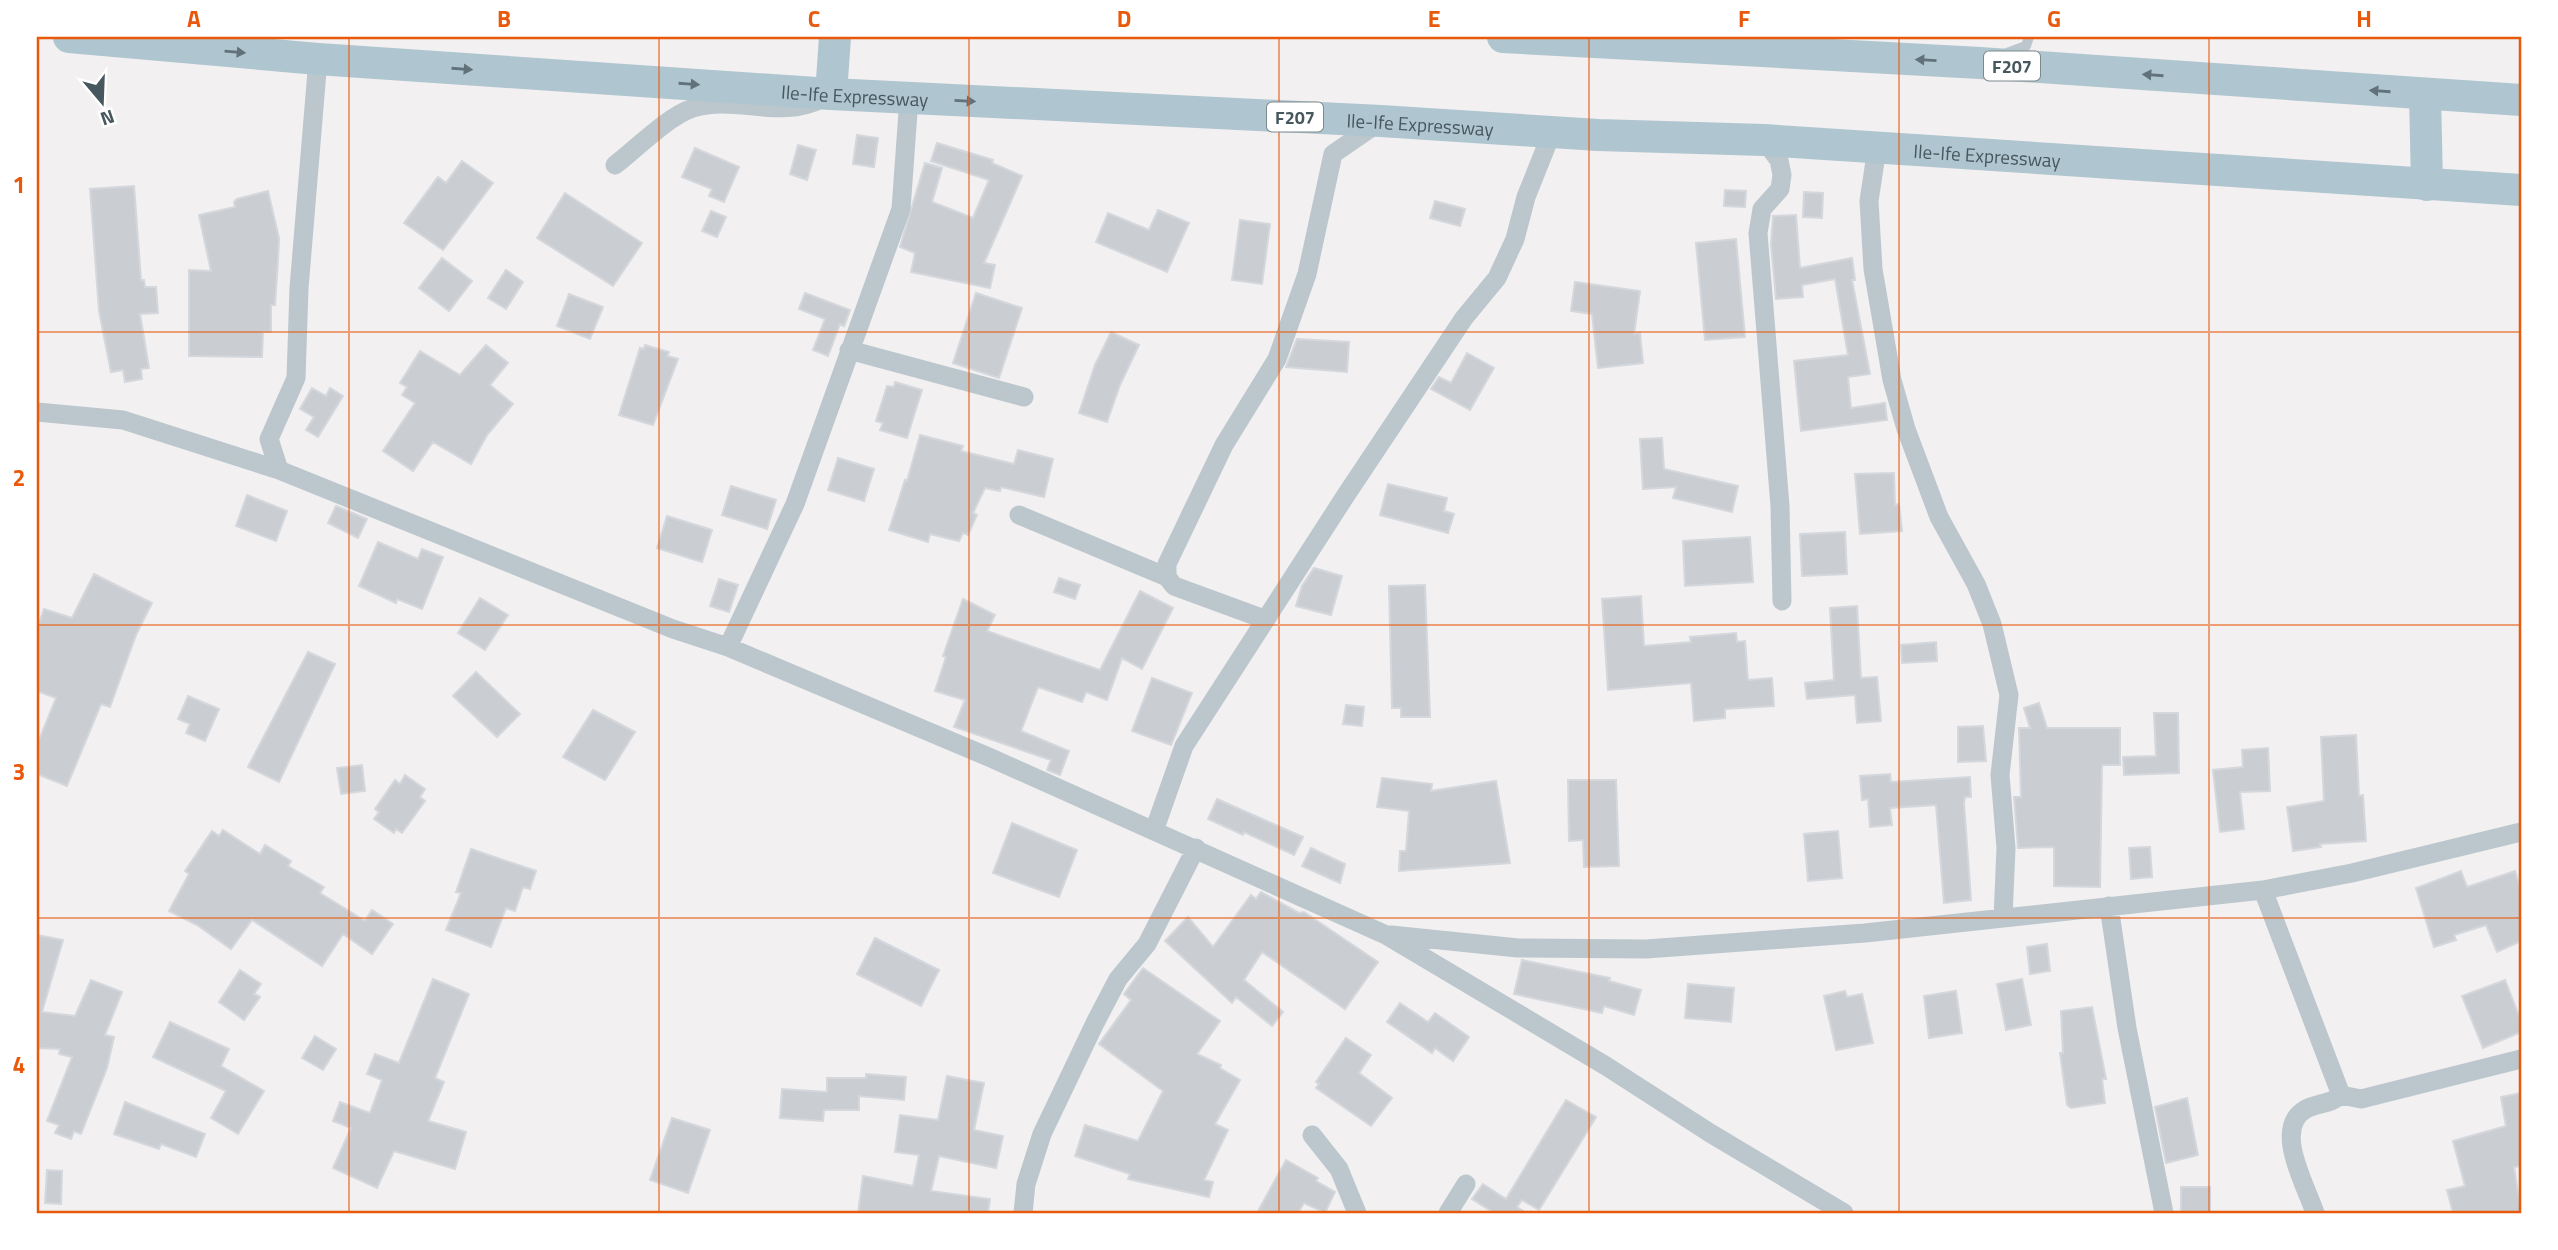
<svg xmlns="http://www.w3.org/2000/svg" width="2558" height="1250" viewBox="0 0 2558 1250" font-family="'Titillium Web',sans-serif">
  <rect width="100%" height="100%" fill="#f2f0f0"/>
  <!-- building -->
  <path fill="#caced3" stroke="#d4d7dc" stroke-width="2" d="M 857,135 L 878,138 L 874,167 L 853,164 Z
    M 937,143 L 993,160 L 992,163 L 1022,176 L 984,263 L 995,265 L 990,288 L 911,272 L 915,253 L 900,247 L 925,163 L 942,168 L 932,202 L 973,218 L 989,180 L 931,161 Z
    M 798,145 L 816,150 L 807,180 L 790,174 Z
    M 695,148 L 739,167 L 724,202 L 709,196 L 712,189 L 682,177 Z
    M 462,161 L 493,183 L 443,250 L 404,223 L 438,177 L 446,183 Z
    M 134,186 L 141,280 L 144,280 L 145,287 L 156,287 L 158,313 L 140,314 L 149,368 L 141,369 L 142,379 L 125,382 L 123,370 L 111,372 L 99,311 L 90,189 Z
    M 1725,190 L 1746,191 L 1745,207 L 1724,206 Z
    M 268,191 L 279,238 L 278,260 L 275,305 L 271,305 L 271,332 L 263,332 L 262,357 L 189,356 L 189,270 L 211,271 L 199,215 L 235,207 L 234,202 L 237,199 Z
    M 1804,192 L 1823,193 L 1822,218 L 1803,217 Z
    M 565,193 L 642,243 L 613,286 L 537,238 Z
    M 1435,201 L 1465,209 L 1460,226 L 1430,218 Z
    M 1158,210 L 1189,223 L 1167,272 L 1096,242 L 1108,213 L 1149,230 Z
    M 711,211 L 726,217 L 717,237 L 702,231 Z
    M 1796,215 L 1800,268 L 1852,258 L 1855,280 L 1852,280 L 1870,374 L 1848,377 L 1851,408 L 1885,403 L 1887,420 L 1801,431 L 1794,361 L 1848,355 L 1835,279 L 1802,285 L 1803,297 L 1776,299 L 1771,244 L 1773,216 Z
    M 1240,220 L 1270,224 L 1262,284 L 1232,280 Z
    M 1736,239 L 1745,337 L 1705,340 L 1696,243 Z
    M 442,258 L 472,281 L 449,311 L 419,288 Z
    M 506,270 L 523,282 L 506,309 L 488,298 Z
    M 1575,282 L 1640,291 L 1634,334 L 1640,333 L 1643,363 L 1598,368 L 1592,314 L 1571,311 Z
    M 805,293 L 850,310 L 844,326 L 840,324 L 828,356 L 813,350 L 825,319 L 799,309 Z
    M 976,293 L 1022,308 L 999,378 L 953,363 Z
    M 569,294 L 603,307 L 590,339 L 557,326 Z
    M 1111,332 L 1139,345 L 1120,385 L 1107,422 L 1079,413 L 1095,365 Z
    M 1297,339 L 1349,342 L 1347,372 L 1286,367 Z
    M 486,345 L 508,363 L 490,385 L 513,404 L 487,435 L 471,464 L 433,442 L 413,471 L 383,451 L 415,403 L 402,395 L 407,387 L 400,383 L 420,351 L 460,375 Z
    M 645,345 L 669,352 L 667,356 L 678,359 L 653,425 L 619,415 L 640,348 L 644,349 Z
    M 1467,353 L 1494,368 L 1470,410 L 1431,389 L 1439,377 L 1451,383 Z
    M 895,382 L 922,390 L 907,438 L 880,430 L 883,423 L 876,421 L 887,386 L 894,387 Z
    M 312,388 L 326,396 L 330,388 L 343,396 L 318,437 L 306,430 L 314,417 L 300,409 Z
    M 920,435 L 963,446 L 961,451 L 1014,464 L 1018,450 L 1053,459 L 1044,497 L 1001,487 L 1000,491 L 985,488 L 973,513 L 977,515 L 968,535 L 963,533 L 959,541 L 930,534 L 928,542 L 889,530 L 905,480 L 907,481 Z
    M 1662,438 L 1664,469 L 1738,486 L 1732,512 L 1673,498 L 1676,487 L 1643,489 L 1640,439 Z
    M 838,458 L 874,469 L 864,501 L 828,490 Z
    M 1894,473 L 1895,505 L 1899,504 L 1902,531 L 1860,534 L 1855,474 Z
    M 1388,484 L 1447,498 L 1444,511 L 1454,514 L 1448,533 L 1380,515 Z
    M 731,486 L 776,500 L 767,529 L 722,515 Z
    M 247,495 L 287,511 L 276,541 L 236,526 Z
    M 336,506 L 367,519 L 358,538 L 328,523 Z
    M 667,516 L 712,530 L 702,562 L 657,548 Z
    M 1845,532 L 1847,574 L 1802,576 L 1800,534 Z
    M 1750,537 L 1753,582 L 1685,586 L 1683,541 Z
    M 378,542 L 418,559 L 422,549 L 443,557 L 422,609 L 397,599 L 396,603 L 359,586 Z
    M 1314,568 L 1342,576 L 1331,615 L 1296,606 L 1302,586 Z
    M 94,574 L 152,603 L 136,635 L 110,707 L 101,704 L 67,786 L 37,774 L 37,745 L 56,698 L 37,691 L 37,629 L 44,609 L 72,618 Z
    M 1059,578 L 1080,585 L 1075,599 L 1054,592 Z
    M 719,579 L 738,585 L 729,612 L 710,606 Z
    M 1425,585 L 1430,717 L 1401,717 L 1401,708 L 1392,708 L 1389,586 Z
    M 1140,591 L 1173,608 L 1142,669 L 1122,658 L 1107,700 L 1086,692 L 1082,702 L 1038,687 L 1021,731 L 1069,751 L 1060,775 L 1047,770 L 1051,760 L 954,727 L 965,700 L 935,691 L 946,657 L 943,656 L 963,599 L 995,615 L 987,631 L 1100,670 Z
    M 1641,596 L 1644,646 L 1691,642 L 1690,637 L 1736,633 L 1737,642 L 1745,641 L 1748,680 L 1772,678 L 1774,706 L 1725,709 L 1725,718 L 1694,721 L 1691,683 L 1608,690 L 1602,599 Z
    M 480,598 L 508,615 L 485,650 L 458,633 Z
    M 1857,606 L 1861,678 L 1877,677 L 1881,721 L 1857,723 L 1855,695 L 1807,699 L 1805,683 L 1834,680 L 1830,608 Z
    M 1936,642 L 1937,661 L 1902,663 L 1901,645 Z
    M 308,652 L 335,664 L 279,782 L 248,767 Z
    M 476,672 L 520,714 L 497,737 L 453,696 Z
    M 1152,678 L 1192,693 L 1171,745 L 1132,731 Z
    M 188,696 L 219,709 L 205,741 L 186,733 L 190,724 L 178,719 Z
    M 2039,703 L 2047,728 L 2120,728 L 2120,765 L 2102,765 L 2100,887 L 2054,886 L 2054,847 L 2018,848 L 2014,797 L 2021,797 L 2019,728 L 2030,728 L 2024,708 Z
    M 1346,705 L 1364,707 L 1362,726 L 1343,724 Z
    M 593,710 L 635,732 L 605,780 L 563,757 Z
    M 2154,713 L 2178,713 L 2179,773 L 2124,775 L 2123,757 L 2156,756 Z
    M 1983,726 L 1986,761 L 1958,762 L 1958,727 Z
    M 2356,735 L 2359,796 L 2363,795 L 2366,841 L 2320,844 L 2321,847 L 2293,851 L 2287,807 L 2324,801 L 2321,737 Z
    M 2268,748 L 2270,791 L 2240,792 L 2244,829 L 2220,832 L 2213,770 L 2243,767 L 2242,750 Z
    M 362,765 L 365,791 L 341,794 L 337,768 Z
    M 1890,774 L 1891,782 L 1970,777 L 1971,797 L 1965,797 L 1964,803 L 1971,900 L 1944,903 L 1936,805 L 1890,808 L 1892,825 L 1870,827 L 1868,799 L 1862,800 L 1860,776 Z
    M 405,775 L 425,789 L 420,797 L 425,801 L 402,833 L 396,829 L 394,833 L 374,819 L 379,812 L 375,809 L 395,780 L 400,784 Z
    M 1382,778 L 1432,784 L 1431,791 L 1496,781 L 1510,863 L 1399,871 L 1400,851 L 1406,851 L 1409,811 L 1377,807 Z
    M 1568,780 L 1616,780 L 1619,866 L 1584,867 L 1583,840 L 1569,841 Z
    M 1217,799 L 1303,837 L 1294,855 L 1244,832 L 1243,835 L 1208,819 Z
    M 1012,823 L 1077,850 L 1059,897 L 993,873 Z
    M 223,830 L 260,854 L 265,845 L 291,861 L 288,866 L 324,887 L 320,893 L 365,921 L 372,910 L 393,924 L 372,954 L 343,934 L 322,966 L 252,920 L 231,949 L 197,925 L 169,911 L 189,874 L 185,871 L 212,831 L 219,836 Z
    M 1838,831 L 1842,878 L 1808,881 L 1804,834 Z
    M 2150,847 L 2152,877 L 2131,879 L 2129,848 Z
    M 1311,848 L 1345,864 L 1340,883 L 1302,866 Z
    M 471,849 L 536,871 L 530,889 L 523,887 L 515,911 L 506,908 L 491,947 L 446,930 L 461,893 L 456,892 Z
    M 2461,871 L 2467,887 L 2515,871 L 2521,891 L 2521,941 L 2497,952 L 2486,925 L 2454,935 L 2456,940 L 2434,947 L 2416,888 Z
    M 1261,892 L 1299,913 L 1304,912 L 1378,962 L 1345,1009 L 1262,952 L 1244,980 L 1283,1012 L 1272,1026 L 1236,997 L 1232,1003 L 1165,941 L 1188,917 L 1213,947 L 1251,895 L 1256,899 Z
    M 37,935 L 63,940 L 42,1012 L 75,1016 L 91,980 L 122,992 L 105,1035 L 114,1037 L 107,1068 L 81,1134 L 74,1131 L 71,1139 L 55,1133 L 59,1125 L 47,1121 L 72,1057 L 59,1054 L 60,1049 L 37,1048 Z
    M 875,938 L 939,970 L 921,1006 L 857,974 Z
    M 2047,944 L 2050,971 L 2030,974 L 2027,947 Z
    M 1522,960 L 1610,978 L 1609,981 L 1641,990 L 1634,1015 L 1604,1006 L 1602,1013 L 1514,994 Z
    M 1143,968 L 1220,1021 L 1197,1054 L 1221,1065 L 1220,1068 L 1240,1080 L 1215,1124 L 1228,1130 L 1204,1180 L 1213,1182 L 1209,1197 L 1128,1179 L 1130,1174 L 1075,1156 L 1085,1125 L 1138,1141 L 1163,1091 L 1099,1044 L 1131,1000 L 1124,994 Z
    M 240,970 L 261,984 L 254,994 L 260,997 L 244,1020 L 219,1002 Z
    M 433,979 L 469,994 L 435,1078 L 444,1082 L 428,1121 L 466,1132 L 455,1169 L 394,1151 L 377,1188 L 333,1168 L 351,1128 L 333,1121 L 340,1102 L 370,1113 L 382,1080 L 367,1074 L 375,1054 L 399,1063 Z
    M 2022,979 L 2031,1025 L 2006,1030 L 1997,984 Z
    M 2505,980 L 2521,1021 L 2521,1032 L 2483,1048 L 2462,996 Z
    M 1688,984 L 1734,988 L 1731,1022 L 1685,1018 Z
    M 1845,991 L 1847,997 L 1862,994 L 1873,1043 L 1836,1050 L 1824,996 Z
    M 1956,991 L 1962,1033 L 1929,1038 L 1924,996 Z
    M 1400,1003 L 1428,1022 L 1435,1013 L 1469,1037 L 1453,1061 L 1435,1048 L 1432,1053 L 1387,1022 Z
    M 2092,1007 L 2106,1079 L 2102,1079 L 2105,1103 L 2071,1108 L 2067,1105 L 2060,1053 L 2063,1053 L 2061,1011 Z
    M 170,1022 L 229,1049 L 221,1066 L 264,1091 L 238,1134 L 211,1118 L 226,1091 L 153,1057 Z
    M 315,1036 L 336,1049 L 323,1070 L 302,1058 Z
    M 1346,1038 L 1371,1055 L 1359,1073 L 1392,1098 L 1371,1126 L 1316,1088 L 1319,1084 L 1316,1082 Z
    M 866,1074 L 906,1077 L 904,1100 L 859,1096 L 859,1110 L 824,1110 L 823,1121 L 780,1118 L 782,1089 L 827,1092 L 827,1078 L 866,1078 Z
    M 947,1076 L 984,1083 L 974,1130 L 1003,1136 L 996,1168 L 939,1156 L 931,1191 L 990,1199 L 988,1213 L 858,1213 L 863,1176 L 913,1186 L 919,1155 L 895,1152 L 900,1115 L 938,1120 Z
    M 2521,1093 L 2521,1166 L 2514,1167 L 2521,1213 L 2453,1213 L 2447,1190 L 2465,1186 L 2453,1141 L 2506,1126 L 2501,1097 Z
    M 2187,1098 L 2198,1155 L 2166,1163 L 2155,1107 Z
    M 1566,1100 L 1596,1117 L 1539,1210 L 1522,1200 L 1517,1207 L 1526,1213 L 1494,1213 L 1472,1199 L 1483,1184 L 1506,1199 Z
    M 125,1102 L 205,1134 L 196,1157 L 161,1144 L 159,1149 L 114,1134 Z
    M 672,1118 L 710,1130 L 688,1193 L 650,1180 Z
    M 1286,1160 L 1318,1178 L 1316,1181 L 1335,1192 L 1325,1213 L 1304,1203 L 1298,1213 L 1257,1213 Z
    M 47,1170 L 62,1171 L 61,1204 L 45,1203 Z
    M 2181,1187 L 2210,1187 L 2210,1213 L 2181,1213 Z"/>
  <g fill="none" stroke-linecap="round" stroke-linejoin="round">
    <!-- service -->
    <path stroke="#bbc7cd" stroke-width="10" d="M 2007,53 L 2026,46 L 2029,37"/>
    <!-- minor -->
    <path stroke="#bbc7cd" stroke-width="19" d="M 1764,140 L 1779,160 L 1782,175 L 1780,189 L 1762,209 L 1758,233 L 1780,506 L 1782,601
      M 1877,148 L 1869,201 L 1873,269 L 1892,380 L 1906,429 L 1939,517 L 1976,584 L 1992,624 L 2009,695 L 2000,775 L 2006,848 L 2003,918
      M 615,165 C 636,149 668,116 693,108 C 735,95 780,120 821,99
      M 849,350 L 1024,397
      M 37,412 L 123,420 L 279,470 L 673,629 L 728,647 L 991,758 L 1386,935 L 1606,1066 L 1710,1133 L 1844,1213
      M 279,470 L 269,439 L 296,378 L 299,288 L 318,59
      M 1019,515 L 1167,577 L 1174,586 L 1264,619
      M 1167,577 L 1167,564 L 1224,445 L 1277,359 L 1307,274 L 1333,154 L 1378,123
      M 728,647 L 795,504 L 901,209 L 909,98
      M 1154,831 L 1184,746 L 1346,495 L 1464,318 L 1497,278 L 1515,239 L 1526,197 L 1552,132
      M 2263,890 L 2341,1095 C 2331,1104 2318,1103 2306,1109 C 2272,1128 2306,1185 2315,1213
      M 2109,906 L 2127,1028 L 2164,1213
      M 1391,935 L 1518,948 L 1646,949 L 1865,933 L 2263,890 L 2352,873 L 2521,832
      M 2341,1095 L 2361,1099 L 2521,1059
      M 1312,1135 L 1339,1169 L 1357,1213
      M 1023,1213 L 1026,1184 L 1042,1134 L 1095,1023 L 1118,979 L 1147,944 L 1196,848
      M 1448,1213 L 1466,1184"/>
    <!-- primary -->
    <g stroke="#afc5cf" stroke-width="32">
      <path id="s1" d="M 69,37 L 318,59 L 831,94 L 1381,121 L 1598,135 L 1764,140 L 2521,190"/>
      <path d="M 1503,37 L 1980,63 L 2521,100"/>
      <path d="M 831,94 L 835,37"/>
      <path d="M 2425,94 L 2427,185"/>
    </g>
  </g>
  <!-- one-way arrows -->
  <defs><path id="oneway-solid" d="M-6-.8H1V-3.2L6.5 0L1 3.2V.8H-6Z" transform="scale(1.75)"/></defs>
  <g fill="#61727a">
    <use href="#oneway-solid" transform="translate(235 52) rotate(5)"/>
    <use href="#oneway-solid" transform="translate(1926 60) rotate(-177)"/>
    <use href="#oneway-solid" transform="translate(462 69) rotate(4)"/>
    <use href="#oneway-solid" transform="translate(2153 75) rotate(-176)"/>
    <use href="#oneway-solid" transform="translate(689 84) rotate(4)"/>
    <use href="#oneway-solid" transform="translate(2380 91) rotate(-176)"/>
    <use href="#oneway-solid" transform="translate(965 101) rotate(3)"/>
  </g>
  <!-- grid -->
  <path fill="none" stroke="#e8590c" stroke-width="2" stroke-opacity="0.55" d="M 349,37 L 349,1213M 659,37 L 659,1213M 969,37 L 969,1213M 1279,37 L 1279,1213M 1589,37 L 1589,1213M 1899,37 L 1899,1213M 2209,37 L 2209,1213M 37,332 L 2521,332M 37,625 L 2521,625M 37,918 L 2521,918"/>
  <g text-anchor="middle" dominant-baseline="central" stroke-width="6" stroke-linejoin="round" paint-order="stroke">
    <!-- shield labels -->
    <g fill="#fff" stroke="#7e898e" stroke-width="2">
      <rect x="1984" y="51.5" width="56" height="29" rx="5"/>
      <rect x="1267" y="102.5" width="56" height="29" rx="5"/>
    </g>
    <g font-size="18" font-weight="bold" fill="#47575e">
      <text x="2012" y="66">F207</text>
      <text x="1295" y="117">F207</text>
    </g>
    <!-- street labels -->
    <g font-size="19" fill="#47575e" stroke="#fff">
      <text stroke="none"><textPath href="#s1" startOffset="788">Ile-Ife Expressway</textPath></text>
      <text stroke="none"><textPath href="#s1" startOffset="1354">Ile-Ife Expressway</textPath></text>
      <text stroke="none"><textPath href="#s1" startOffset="1922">Ile-Ife Expressway</textPath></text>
    </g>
  </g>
  <!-- border -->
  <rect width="2558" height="1250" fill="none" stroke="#ffffff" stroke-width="77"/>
  <!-- north arrow -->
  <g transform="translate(102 102) rotate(161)" stroke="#ffffff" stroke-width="5" paint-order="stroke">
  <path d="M0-5L12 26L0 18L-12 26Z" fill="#47575e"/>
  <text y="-10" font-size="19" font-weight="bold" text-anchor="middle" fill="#47575e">N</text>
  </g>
  <rect x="38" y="38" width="2482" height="1174" fill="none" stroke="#e8590c" stroke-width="2.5"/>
  <g font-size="23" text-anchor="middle" font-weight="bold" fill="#e8590c">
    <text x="194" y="27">A</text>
    <text x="504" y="27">B</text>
    <text x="814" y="27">C</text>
    <text x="1124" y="27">D</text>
    <text x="1434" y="27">E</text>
    <text x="1744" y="27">F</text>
    <text x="2054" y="27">G</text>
    <text x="2364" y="27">H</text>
    <text x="19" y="193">1</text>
    <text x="19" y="486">2</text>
    <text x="19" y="780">3</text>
    <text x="19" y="1073">4</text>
  </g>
</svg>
